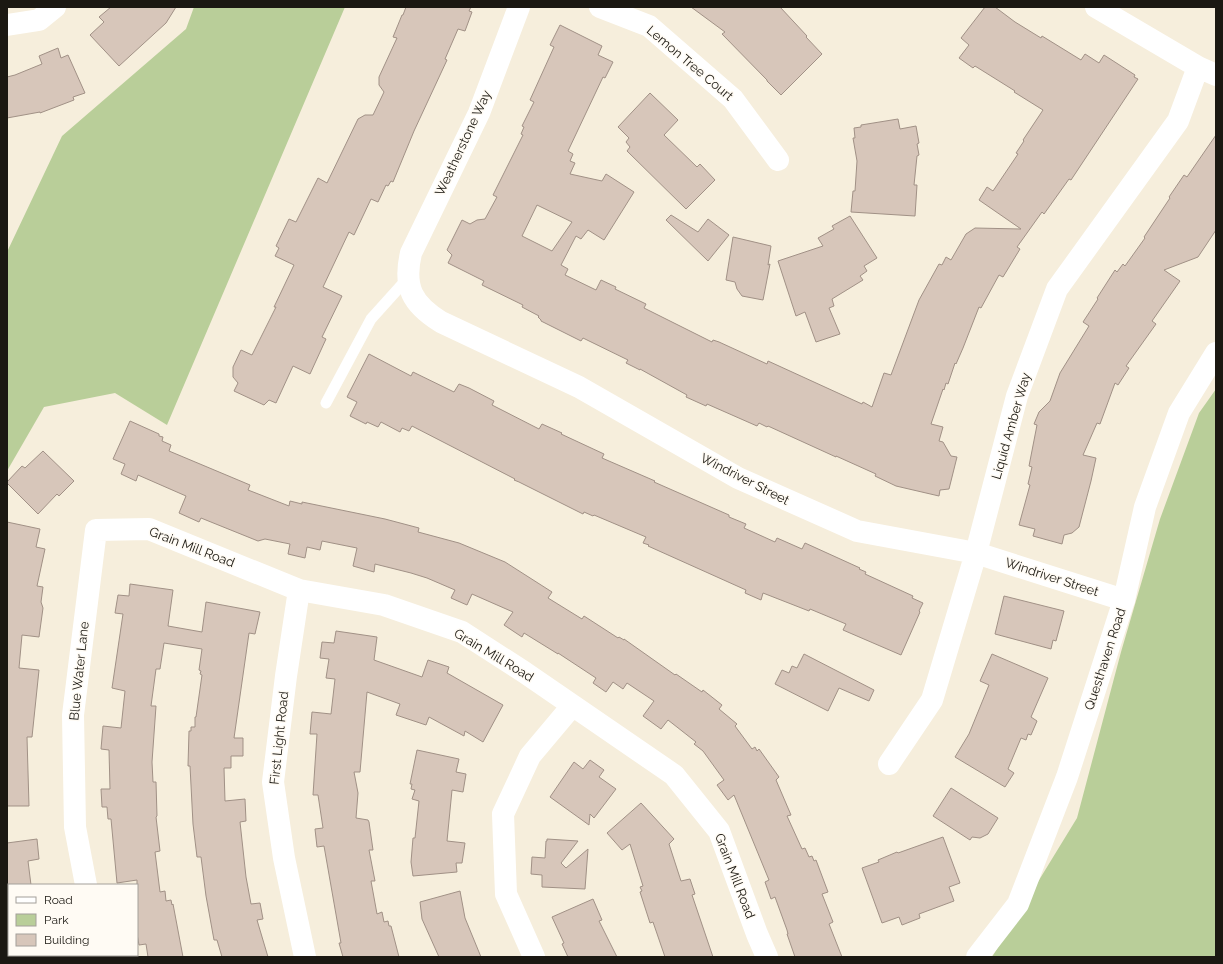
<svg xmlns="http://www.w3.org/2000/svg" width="1223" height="964" viewBox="0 0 1223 964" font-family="Raleway,sans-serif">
  <rect width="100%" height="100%" fill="#f6eedc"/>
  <!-- green -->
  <path fill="#b9ce99" d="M 194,7 L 345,7 L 167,425 L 115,393 L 44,407 L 7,471 L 7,252 L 62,136 L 186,29 Z
    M 1216,389 L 1216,957 L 992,957 L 1077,818 L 1121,652 L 1160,519 L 1199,413 Z"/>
  <!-- building -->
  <path fill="#d7c6ba" stroke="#a19186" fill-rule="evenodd" d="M 111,7 L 176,7 L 166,23 L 119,66 L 90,35 L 104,22 L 99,17 Z
    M 406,7 L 471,7 L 469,11 L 472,12 L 465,31 L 458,29 L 445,59 L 447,60 L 414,131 L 393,182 L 391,181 L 388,186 L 386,185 L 378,202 L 371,199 L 354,235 L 349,232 L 323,287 L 342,296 L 322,337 L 326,339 L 310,374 L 293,366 L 276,403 L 269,400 L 264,405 L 234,391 L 238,383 L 233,377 L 233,367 L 241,350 L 252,355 L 276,307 L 274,307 L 294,265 L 275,256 L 279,248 L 276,246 L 289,219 L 296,222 L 318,178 L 327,183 L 358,119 L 365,115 L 373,115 L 384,92 L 379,85 L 379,77 L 397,38 L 393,37 L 402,15 L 403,15 Z
    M 691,7 L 780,7 L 807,36 L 806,37 L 822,54 L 781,95 L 767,81 L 767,80 L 722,34 L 725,32 Z
    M 985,7 L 995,7 L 1015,22 L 1041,38 L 1042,36 L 1081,60 L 1085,54 L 1099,63 L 1104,55 L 1135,75 L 1134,77 L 1138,79 L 1071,180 L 1069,179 L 1044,214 L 1042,212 L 1017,247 L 1020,249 L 1003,277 L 999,275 L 981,308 L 979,307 L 963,348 L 956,364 L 955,363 L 948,384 L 946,383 L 944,390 L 943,389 L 931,424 L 943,427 L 939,441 L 943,442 L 951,456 L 957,457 L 949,489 L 940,490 L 939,496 L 896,486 L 875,476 L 876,474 L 836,456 L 836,457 L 768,426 L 767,427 L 759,423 L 757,426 L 707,404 L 706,406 L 686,397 L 687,395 L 640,369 L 640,370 L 626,363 L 628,360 L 583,338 L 581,341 L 541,321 L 541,320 L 538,317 L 539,316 L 522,307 L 523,305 L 482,285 L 484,281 L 448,263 L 452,255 L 447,250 L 462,220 L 470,224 L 477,220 L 485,219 L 497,197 L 493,195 L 523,135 L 521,134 L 524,127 L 522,126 L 534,102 L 530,100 L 554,47 L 550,45 L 560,25 L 602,46 L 598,55 L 613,62 L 605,78 L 603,77 L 568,151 L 573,154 L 570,161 L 575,163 L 570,174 L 602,181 L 606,174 L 634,192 L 604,240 L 588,230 L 581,239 L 576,236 L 561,265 L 568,269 L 565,275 L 596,290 L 601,280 L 616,287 L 615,289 L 646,304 L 644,308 L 712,342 L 713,340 L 719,342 L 767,364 L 768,361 L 862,404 L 863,402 L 872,407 L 884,373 L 891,375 L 919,300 L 939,264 L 942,265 L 946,257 L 951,260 L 966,234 L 975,228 L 1021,229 L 979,200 L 987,187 L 993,191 L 1018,154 L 1016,153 L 1024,141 L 1023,140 L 1043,110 L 1014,92 L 1015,91 L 975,66 L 973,68 L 959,58 L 969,45 L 961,38 ZM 537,205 L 572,222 L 552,251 L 522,236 Z
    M 58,48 L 61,58 L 68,55 L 85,93 L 73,97 L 74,100 L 40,113 L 40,112 L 7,118 L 7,77 L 15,75 L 42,64 L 39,56 Z
    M 650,93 L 678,120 L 664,135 L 697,167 L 700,164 L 715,180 L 686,209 L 627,151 L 630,147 L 626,142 L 629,138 L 618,127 Z
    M 898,119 L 900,129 L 916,126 L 919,143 L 917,144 L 919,155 L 917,156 L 914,185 L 917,185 L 915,216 L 851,212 L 853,191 L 855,191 L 857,161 L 853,138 L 855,138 L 854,128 L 861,127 L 861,125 Z
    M 1216,135 L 1216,230 L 1198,257 L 1164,270 L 1180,281 L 1152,321 L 1156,324 L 1126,366 L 1129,368 L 1118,385 L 1115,383 L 1100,424 L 1097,423 L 1083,455 L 1096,458 L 1091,481 L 1079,527 L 1072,533 L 1064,535 L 1062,544 L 1033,536 L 1035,529 L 1019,525 L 1030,485 L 1028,484 L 1032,467 L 1029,466 L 1037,425 L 1034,424 L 1039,412 L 1050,401 L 1060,373 L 1089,326 L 1083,322 L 1098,299 L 1097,298 L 1115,270 L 1117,272 L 1123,264 L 1125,266 L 1145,238 L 1144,237 L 1170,198 L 1169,197 L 1184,175 L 1187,177 Z
    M 671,215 L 698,232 L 708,219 L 729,235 L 708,261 L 666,220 Z
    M 850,216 L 877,258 L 864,266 L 867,271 L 860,276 L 863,280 L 832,299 L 834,306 L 829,308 L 840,334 L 816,342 L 805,312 L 796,316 L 778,261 L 823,246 L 818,238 L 834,229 L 832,226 Z
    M 733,237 L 771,246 L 768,265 L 770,264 L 763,300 L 742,296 L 737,289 L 735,282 L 726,280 Z
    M 369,354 L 411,376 L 413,372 L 454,392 L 459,384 L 469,388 L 494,401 L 492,405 L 539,429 L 542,424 L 562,433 L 561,434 L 604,454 L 602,458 L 655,481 L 654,482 L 729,515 L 729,517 L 746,524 L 744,528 L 775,542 L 777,538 L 802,549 L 805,543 L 860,568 L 859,569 L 866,572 L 865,574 L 913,596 L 912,598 L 923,603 L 919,611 L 920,612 L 901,655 L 843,630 L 846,624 L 810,609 L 809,611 L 763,593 L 761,600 L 745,593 L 746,590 L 648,546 L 649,545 L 643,543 L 646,537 L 594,515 L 593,516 L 584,512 L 583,514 L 519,482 L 514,480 L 515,479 L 412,426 L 409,431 L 402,428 L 400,432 L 381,422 L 378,427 L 367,422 L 366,424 L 350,416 L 357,402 L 347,397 Z
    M 130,421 L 159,434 L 159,436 L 163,437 L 162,441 L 171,445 L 169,451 L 250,485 L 248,490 L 289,506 L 290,501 L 302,504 L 302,502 L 385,519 L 419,528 L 418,532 L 459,543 L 505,562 L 552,592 L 548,598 L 582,619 L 584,616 L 618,638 L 619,637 L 624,640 L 624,639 L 675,675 L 676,674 L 702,692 L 703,690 L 722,705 L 719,709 L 737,724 L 735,726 L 752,749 L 755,747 L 757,751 L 759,749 L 779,777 L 776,780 L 791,815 L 787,816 L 802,849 L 805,848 L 809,857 L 812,856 L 814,861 L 816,860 L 828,892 L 822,894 L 833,922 L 829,924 L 842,957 L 795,957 L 787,934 L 788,934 L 787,930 L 775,897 L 771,899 L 765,882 L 769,880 L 734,795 L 728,800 L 717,785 L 724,780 L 703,751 L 694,744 L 696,742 L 668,720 L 661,729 L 643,716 L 654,701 L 627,683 L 623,689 L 613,682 L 606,692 L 593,683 L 596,678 L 558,653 L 558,654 L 524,633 L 522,637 L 504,625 L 513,612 L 472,594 L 467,605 L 451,598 L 455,590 L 427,578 L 411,573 L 375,564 L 374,572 L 353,566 L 357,548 L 322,541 L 320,550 L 307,547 L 305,558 L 288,554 L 290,544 L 265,539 L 258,541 L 201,518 L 199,522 L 179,513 L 186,496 L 138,475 L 136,481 L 121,474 L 125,464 L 113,459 Z
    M 43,451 L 74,481 L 59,496 L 57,494 L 38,514 L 7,483 L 7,482 L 22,466 L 25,468 Z
    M 7,522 L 40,529 L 36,547 L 45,549 L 37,586 L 43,587 L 41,602 L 43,608 L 39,637 L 22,635 L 19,668 L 39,670 L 32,737 L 27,737 L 29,806 L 7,806 Z
    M 130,584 L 173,590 L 168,626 L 202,632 L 206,602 L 260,612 L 255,634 L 249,633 L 234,738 L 243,738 L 243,756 L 231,756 L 231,768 L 224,768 L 225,801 L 245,799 L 246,821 L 240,822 L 246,877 L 251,904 L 260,903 L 263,919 L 257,920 L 268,957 L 222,957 L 217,940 L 214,940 L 206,896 L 201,857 L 197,857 L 193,824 L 190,766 L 188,766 L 189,731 L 191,731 L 191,727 L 195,727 L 195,717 L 196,717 L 202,675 L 200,674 L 201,671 L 199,670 L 202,649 L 164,643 L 160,669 L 156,669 L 151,706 L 156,706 L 152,762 L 153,782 L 156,782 L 157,816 L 156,817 L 160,851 L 155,852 L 160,892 L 165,891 L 166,901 L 171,900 L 172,905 L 173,904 L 183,957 L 148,957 L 146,944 L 139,945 L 137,934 L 137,880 L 117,883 L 111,819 L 108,819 L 107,807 L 102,807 L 101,789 L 110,789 L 109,750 L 101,749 L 103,726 L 121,728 L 125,691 L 112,688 L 123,614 L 115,613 L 118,595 L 129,596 Z
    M 1004,596 L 1064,611 L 1056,641 L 1053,640 L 1051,649 L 995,634 Z
    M 336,631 L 377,637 L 374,660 L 422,677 L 428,660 L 449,667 L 447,673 L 503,705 L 483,742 L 465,731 L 464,736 L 429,717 L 426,725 L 396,715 L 400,704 L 367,692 L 360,772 L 354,772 L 358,793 L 356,818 L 368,820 L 369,822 L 373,850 L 369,850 L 375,881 L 371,881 L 377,914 L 382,912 L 384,922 L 388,921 L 389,926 L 391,926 L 399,957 L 343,957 L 339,943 L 341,943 L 324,846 L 317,847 L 315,829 L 323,828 L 318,795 L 313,795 L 317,734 L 310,734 L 312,712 L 331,714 L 335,679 L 326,678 L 329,659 L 320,658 L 322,642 L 334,643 Z
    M 804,654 L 874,690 L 869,701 L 839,688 L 828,711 L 775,684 L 782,670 L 789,673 L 792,666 L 797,668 Z
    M 992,654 L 1048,678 L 1031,717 L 1037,721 L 1031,735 L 1028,734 L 1026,740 L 1021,738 L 1008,769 L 1014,773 L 1005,787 L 955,757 L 969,734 L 989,685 L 980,681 Z
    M 417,750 L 459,759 L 456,772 L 466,774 L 463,792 L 452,790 L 447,841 L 465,843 L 462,863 L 456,863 L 457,872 L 413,876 L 411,862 L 413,838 L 415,838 L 419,801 L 412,799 L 415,790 L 411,789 L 412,784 L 410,784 Z
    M 590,760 L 604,770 L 599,777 L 616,789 L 594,818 L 590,814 L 589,825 L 550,797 L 574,762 L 583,769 Z
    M 951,788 L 998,818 L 988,834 L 980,838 L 972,837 L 970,840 L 933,816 Z
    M 641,803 L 674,839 L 669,844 L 681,881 L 690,879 L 695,894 L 692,895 L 713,957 L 665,957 L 653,922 L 650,923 L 640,892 L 642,891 L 640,887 L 643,886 L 630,844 L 622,850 L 607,833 Z
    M 943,837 L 960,883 L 949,887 L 954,901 L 919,914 L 920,918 L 902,925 L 899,917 L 882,923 L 862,868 L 879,862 L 878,860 L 897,852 L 898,853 Z
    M 37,839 L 39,859 L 28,861 L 31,885 L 7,885 L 7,843 Z
    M 547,839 L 578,841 L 561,863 L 566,868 L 588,849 L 585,889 L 542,887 L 542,875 L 531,874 L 532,857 L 545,858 L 546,841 L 547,841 Z
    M 460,891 L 465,918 L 481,957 L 439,957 L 422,919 L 420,902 Z
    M 593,899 L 602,920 L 599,921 L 617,957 L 568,957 L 562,944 L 564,943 L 552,917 Z"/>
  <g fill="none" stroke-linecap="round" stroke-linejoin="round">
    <!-- service -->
    <path stroke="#fff" stroke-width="11" d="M 326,403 L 371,319 L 407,279"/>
    <!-- minor -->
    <path stroke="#fff" stroke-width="22" d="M 519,7 L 479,113 L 411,253 C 403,287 412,304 441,322 L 579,387 L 738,478 L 857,531 L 976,553 L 1124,600
      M 600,7 L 649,26 L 733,99 L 778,160
      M 1096,7 L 1198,67 L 1216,75
      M 7,25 L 39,20 L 55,7
      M 299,590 L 286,676 L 273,782 L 284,858 L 305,957
      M 889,764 L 932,700 L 976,553 L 1017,396 L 1057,289 L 1178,121 L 1198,67
      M 86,885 L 75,827 L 73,715 L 96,530 L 149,529 L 299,590 L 384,605 L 462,632 L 524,672 L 674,775 L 719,831 L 757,934 L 767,957
      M 98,955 L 99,957
      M 534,957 L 506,894 L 503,814 L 530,756 L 572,706"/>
    <!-- tertiary -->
    <path stroke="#fff" stroke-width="22" d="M 977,957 L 1018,904 L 1067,777 L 1124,600 L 1145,507 L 1179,413 L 1216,353"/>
  </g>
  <g text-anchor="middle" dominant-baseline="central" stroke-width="3" stroke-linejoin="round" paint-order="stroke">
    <!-- street labels -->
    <g font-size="13" fill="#1b1812" stroke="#fffbf4">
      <text transform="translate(690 63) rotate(40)">Lemon Tree Court</text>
      <text transform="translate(463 143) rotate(-65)">Weatherstone Way</text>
      <text transform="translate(1011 426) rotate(-74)">Liquid Amber Way</text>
      <text transform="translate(745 479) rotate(27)">Windriver Street</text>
      <text transform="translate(192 547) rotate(21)">Grain Mill Road</text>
      <text transform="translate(1052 577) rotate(18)">Windriver Street</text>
      <text transform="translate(494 655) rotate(31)">Grain Mill Road</text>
      <text transform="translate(1105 659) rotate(-72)">Questhaven Road</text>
      <text transform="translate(79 671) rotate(-84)">Blue Water Lane</text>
      <text transform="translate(279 738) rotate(-84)">First Light Road</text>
      <text transform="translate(735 876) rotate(69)">Grain Mill Road</text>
    </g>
  </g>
  <!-- border -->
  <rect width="1223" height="964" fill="none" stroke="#1b1812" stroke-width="16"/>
  <!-- legend -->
  <rect x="8" y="884" width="130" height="72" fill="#fffbf4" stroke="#a4a09a"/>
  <rect x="16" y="897" width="20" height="6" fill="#ffffff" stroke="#a4a09a"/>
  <text x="44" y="904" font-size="12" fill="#1b1812">Road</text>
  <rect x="16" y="914" width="20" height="12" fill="#b9ce99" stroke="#a4a09a"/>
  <text x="44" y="924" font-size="12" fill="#1b1812">Park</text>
  <rect x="16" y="934" width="20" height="12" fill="#d7c6ba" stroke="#a4a09a"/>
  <text x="44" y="944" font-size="12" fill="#1b1812">Building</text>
</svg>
